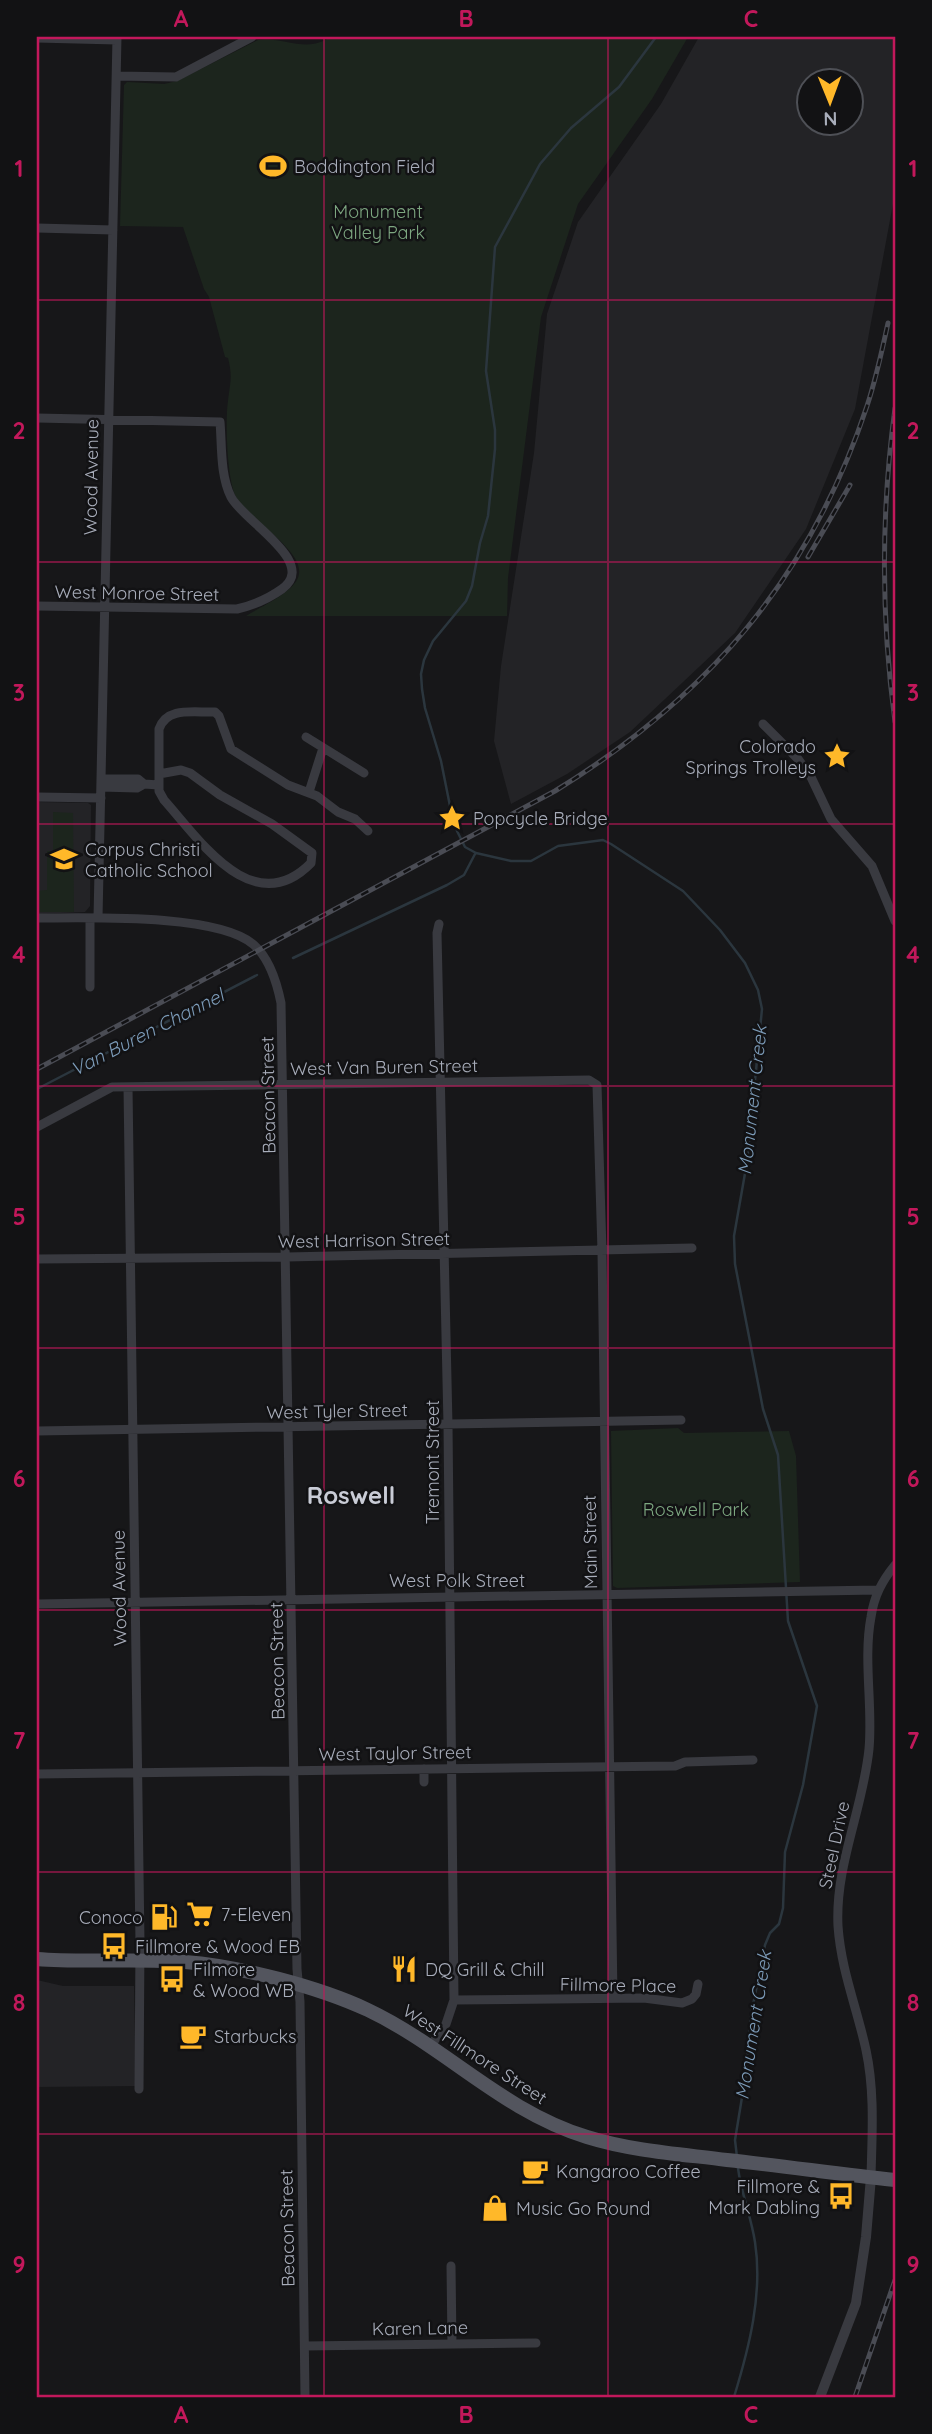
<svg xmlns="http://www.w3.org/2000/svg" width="932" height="2434" viewBox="0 0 932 2434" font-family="Quicksand,sans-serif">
  <rect width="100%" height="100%" fill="#171719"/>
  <!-- built -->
  <path fill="#232326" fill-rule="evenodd" d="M 699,37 L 895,37 L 895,193 L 855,409 L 806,529 L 735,633 L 630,732 L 567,774 L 511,804 L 494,741 L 501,666 L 534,453 L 547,314 L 578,222 L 661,104 ZM 810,80 L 852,80 L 852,122 L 810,122 Z
    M 37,802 L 88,803 L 91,805 L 90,906 L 85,912 L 37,914 Z
    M 37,1980 L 63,1986 L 134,1986 L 136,2086 L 37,2087 Z"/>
  <!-- green -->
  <path fill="#1c251d" d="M 330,37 L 688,37 L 652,99 L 578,204 L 541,317 L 508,578 L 507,616 L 246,616 C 260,607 297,591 299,574 C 303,549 248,520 236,497 C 227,480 225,421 228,401 C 230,383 233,377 228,358 L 225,357 L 209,297 L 204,289 L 183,227 L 120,226 L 124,85 L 127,82 L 164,84 L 177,81 L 258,40 C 283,36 307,54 330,37 Z
    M 53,812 L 73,813 L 74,912 L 37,912 L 37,891 L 47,890 L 47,851 L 53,851 Z
    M 678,1428 L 684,1433 L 789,1431 L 796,1456 L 800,1582 L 617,1588 L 613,1586 L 611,1431 Z"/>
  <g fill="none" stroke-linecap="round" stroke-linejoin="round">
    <!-- stream -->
    <path stroke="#2b363e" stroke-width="2.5" d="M 656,37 L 619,87 L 571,128 L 540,164 L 495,247 L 486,371 L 495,430 L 495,449 L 488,516 L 480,543 L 472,586 L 466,601 L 433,641 L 424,660 L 421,674 L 422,689 L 425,708 L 441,761 L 450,806 L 457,831 L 465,847 L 476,853 L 511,861 L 531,861 L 558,846 L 603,840 L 611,844 L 683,891 L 720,930 L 745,963 L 758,990 L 762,1009 L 747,1162 L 734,1236 L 735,1264 L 763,1409 L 778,1455 L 788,1621 L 817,1706 L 803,1785 L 785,1852 L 783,1908 L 779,1924 L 770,1933 L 765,1945 L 751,2015 L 745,2079 L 735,2140 L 737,2157
      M 293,958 L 447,885 L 464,875 L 475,854
      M 37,1089 L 257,975
      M 734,2397 C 749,2348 763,2294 755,2242 C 751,2216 741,2193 738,2168"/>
    <!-- minor -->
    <path stroke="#393a40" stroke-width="9" d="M 37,38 L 117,40
      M 117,76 L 176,77 L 252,37
      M 37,228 L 113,230
      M 37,418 L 220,422 C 222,446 220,475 231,497 C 243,521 319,562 282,589 C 268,599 254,605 237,609 L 37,606
      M 763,724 L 798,759 L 811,777 L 831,819 L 872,866 L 895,921
      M 306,737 L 364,773
      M 159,774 L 181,770 L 190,773 L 220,795 L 272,824 L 312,853 L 311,863 C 253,922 199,839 164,800 L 159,791 L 159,729 C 167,706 195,713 215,712 L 219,716 L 231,749 L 288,785 L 317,796 L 338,812 L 355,819 L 368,831
      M 101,779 L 138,779 L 144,784
      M 101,787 L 137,788 L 144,784 L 159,785
      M 309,792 L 323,748
      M 37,797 L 101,798
      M 37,918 C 85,918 219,913 254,945 C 270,959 277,983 281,1003 L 297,1969 L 300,2002 L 305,2397
      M 90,918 L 90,987
      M 98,918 L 117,37
      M 439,924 L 437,933 L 448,1425 L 454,2000
      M 128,1087 L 140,1943 L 139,2089
      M 37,1127 L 112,1087 L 589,1080 L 597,1085 L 602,1251 L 613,1998
      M 37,1259 L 287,1257 L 692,1248
      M 37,1431 L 681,1420
      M 37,1604 L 877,1590
      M 37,1774 L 675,1766 L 685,1762 L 753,1760
      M 424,1782 L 424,1769
      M 430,2047 L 446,2024 L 454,2000 L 644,1998 L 682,2003 L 692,1999 L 696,1994 L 698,1984
      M 871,2177 C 872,2135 875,2092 866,2050 C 857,2008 841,1970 838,1926 C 835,1865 863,1809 869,1749 C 873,1706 863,1660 871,1617 C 874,1596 882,1581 895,1565
      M 451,2266 L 452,2344
      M 305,2346 L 536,2343"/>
    <!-- tertiary -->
    <path stroke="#393a40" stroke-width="10" d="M 820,2397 L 856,2303 L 866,2237 L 871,2177"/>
    <!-- primary -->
    <path stroke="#53555e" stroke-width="14" d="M 37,1959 C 86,1963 136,1958 185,1962 C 239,1966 319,1987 368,2010 C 446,2047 502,2111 587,2137 C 632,2151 680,2154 727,2160 C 783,2166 839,2174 895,2180"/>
    <defs>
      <path id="rail" d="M 895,408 C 881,512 881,618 895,722
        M 808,557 L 850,485
        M 37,1069 L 555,791 C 708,697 810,578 867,406 C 876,379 882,351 888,323
        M 855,2397 L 895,2280"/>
    </defs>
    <!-- rail casing -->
    <use href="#rail" stroke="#4a4c54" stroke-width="5"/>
    <!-- rail -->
    <use href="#rail" stroke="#121214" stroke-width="2.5" stroke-dasharray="8" stroke-linecap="butt"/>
  </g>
  <!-- grid -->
  <path fill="none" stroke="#c2185b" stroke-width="2" stroke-opacity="0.55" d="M 324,37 L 324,2397M 608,37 L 608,2397M 37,300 L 895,300M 37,562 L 895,562M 37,824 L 895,824M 37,1086 L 895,1086M 37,1348 L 895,1348M 37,1610 L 895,1610M 37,1872 L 895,1872M 37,2134 L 895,2134"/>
  <!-- icons -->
  <defs>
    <symbol id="stadium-bare" viewBox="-9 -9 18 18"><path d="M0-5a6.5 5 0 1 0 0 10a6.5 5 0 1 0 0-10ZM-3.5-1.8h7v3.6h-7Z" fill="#ffb829" stroke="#121214" stroke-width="2.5" paint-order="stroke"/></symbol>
    <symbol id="sight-bare" viewBox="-9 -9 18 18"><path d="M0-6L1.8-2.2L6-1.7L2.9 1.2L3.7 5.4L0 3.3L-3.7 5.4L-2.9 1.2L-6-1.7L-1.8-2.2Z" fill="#ffb829" stroke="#121214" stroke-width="2.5" paint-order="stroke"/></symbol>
    <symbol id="school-bare" viewBox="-9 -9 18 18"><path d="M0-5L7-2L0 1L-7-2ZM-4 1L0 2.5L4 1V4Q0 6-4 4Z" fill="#ffb829" stroke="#121214" stroke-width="2.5" paint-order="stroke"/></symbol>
    <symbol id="supermarket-bare" viewBox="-9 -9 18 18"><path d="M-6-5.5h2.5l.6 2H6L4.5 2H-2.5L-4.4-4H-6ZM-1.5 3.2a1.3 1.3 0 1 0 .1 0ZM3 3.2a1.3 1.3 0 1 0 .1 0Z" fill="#ffb829" stroke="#121214" stroke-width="2.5" paint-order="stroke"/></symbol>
    <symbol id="fuel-bare" viewBox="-9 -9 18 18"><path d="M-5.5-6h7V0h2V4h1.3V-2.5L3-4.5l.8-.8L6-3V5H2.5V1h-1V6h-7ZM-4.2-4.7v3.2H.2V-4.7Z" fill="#ffb829" stroke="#121214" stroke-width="2.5" paint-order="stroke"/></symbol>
    <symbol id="bus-bare" viewBox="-9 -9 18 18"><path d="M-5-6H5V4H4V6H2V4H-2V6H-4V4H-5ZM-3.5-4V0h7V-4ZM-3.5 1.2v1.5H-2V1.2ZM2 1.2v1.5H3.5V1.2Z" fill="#ffb829" stroke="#121214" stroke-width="2.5" paint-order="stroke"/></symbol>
    <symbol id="restaurant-bare" viewBox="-9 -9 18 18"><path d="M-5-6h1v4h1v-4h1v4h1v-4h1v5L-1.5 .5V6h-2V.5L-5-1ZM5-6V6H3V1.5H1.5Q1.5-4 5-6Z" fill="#ffb829" stroke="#121214" stroke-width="2.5" paint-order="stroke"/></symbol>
    <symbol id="cafe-bare" viewBox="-9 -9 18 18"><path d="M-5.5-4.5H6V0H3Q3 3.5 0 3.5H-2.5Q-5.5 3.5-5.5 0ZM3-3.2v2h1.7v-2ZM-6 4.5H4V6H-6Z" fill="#ffb829" stroke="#121214" stroke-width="2.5" paint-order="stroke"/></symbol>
    <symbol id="shop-bare" viewBox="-9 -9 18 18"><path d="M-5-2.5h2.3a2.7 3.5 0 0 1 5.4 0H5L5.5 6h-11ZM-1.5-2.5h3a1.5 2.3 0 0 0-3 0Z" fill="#ffb829" stroke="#121214" stroke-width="2.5" paint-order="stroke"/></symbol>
  </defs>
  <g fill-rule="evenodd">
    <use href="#stadium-bare" x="254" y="147" width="38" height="38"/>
    <use href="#sight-bare" x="818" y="737" width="38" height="38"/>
    <use href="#sight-bare" x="433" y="799" width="38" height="38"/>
    <use href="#school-bare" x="45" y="840" width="38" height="38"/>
    <use href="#supermarket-bare" x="181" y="1895" width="38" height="38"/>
    <use href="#fuel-bare" x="145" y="1898" width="38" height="38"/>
    <use href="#bus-bare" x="95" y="1927" width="38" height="38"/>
    <use href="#restaurant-bare" x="385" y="1950" width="38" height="38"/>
    <use href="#bus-bare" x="153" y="1960" width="38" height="38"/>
    <use href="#cafe-bare" x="174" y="2017" width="38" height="38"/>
    <use href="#cafe-bare" x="516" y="2152" width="38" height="38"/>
    <use href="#bus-bare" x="822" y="2177" width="38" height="38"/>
    <use href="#shop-bare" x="476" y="2189" width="38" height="38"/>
  </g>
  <g text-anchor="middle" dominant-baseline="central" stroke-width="5" stroke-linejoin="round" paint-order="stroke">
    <!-- poi labels -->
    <g font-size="18" fill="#a8adba" stroke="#121214" text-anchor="start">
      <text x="294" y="166">Boddington Field</text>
      <text x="816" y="746" text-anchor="end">Colorado<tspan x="816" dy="21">Springs Trolleys</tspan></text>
      <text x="473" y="818">Popcycle Bridge</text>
      <text x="85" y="849">Corpus Christi<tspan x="85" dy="21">Catholic School</tspan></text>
      <text x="221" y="1914">7-Eleven</text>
      <text x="143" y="1917" text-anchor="end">Conoco</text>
      <text x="135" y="1946">Fillmore &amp; Wood EB</text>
      <text x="193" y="1969">Filmore<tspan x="193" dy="21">&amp; Wood WB</tspan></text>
      <text x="425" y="1969">DQ Grill &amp; Chill</text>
      <text x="214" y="2036">Starbucks</text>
      <text x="556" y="2171">Kangaroo Coffee</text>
      <text x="820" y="2186" text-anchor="end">Fillmore &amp;<tspan x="820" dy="21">Mark Dabling</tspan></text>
      <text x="516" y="2208">Music Go Round</text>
    </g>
    <!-- park labels -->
    <g font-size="18" fill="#7da780" stroke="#121214">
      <text x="378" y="211">Monument<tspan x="378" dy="21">Valley Park</tspan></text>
      <text x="696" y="1509">Roswell Park</text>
    </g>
    <!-- street labels -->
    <g font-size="18" fill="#a8adba" stroke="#121214">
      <text transform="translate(91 477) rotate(-89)">Wood Avenue</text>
      <text transform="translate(137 593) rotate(1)">West Monroe Street</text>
      <text transform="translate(384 1067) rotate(-1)">West Van Buren Street</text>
      <text transform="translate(268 1095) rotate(-91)">Beacon Street</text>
      <text transform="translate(364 1240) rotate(-1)">West Harrison Street</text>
      <text transform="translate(337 1411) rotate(-1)">West Tyler Street</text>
      <text transform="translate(432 1462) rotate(-90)">Tremont Street</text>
      <text transform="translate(590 1542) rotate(-91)">Main Street</text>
      <text x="457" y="1580">West Polk Street</text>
      <text transform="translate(119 1588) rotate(-91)">Wood Avenue</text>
      <text transform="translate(277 1661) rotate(-91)">Beacon Street</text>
      <text transform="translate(395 1753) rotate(-1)">West Taylor Street</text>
      <text transform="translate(834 1845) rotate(-78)">Steel Drive</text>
      <text transform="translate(618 1985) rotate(1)">Fillmore Place</text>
      <text transform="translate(475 2054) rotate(33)">West Fillmore Street</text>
      <text transform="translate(287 2228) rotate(-91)">Beacon Street</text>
      <text transform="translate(420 2328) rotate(-1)">Karen Lane</text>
    </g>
    <!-- water labels -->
    <g font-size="19" font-style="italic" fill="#7c9bb8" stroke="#121214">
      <text transform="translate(147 1032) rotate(-27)">Van Buren Channel</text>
      <text transform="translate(752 1100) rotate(-84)">Monument Creek</text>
      <text transform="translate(753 2025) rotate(-81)">Monument Creek</text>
    </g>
    <!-- district labels -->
    <g font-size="24" font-weight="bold" fill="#c9ccd6" stroke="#121214">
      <text x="351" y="1495">Roswell</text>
    </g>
  </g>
  <!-- border -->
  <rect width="932" height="2434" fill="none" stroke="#121214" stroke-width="77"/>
  <!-- north arrow -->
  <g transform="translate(830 102) rotate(179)"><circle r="33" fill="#121214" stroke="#4e5056" stroke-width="2"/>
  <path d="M0-5L12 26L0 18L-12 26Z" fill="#ffb829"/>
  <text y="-10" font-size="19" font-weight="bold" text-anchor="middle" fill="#a8adba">N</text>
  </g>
  <rect x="38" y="38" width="856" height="2358" fill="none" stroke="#c2185b" stroke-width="2.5"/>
  <g font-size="23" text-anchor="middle" font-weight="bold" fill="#c2185b">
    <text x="181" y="27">A</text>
    <text x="466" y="27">B</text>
    <text x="751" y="27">C</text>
    <text x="19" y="177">1</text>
    <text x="913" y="177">1</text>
    <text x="19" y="439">2</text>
    <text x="913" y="439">2</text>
    <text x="19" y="701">3</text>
    <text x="913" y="701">3</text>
    <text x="19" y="963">4</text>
    <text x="913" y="963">4</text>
    <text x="19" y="1225">5</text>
    <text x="913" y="1225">5</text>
    <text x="19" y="1487">6</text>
    <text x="913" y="1487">6</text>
    <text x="19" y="1749">7</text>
    <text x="913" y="1749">7</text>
    <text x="19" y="2011">8</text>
    <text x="913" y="2011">8</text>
    <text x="19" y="2273">9</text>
    <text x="913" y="2273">9</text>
    <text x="181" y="2423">A</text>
    <text x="466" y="2423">B</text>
    <text x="751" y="2423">C</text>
  </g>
</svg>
